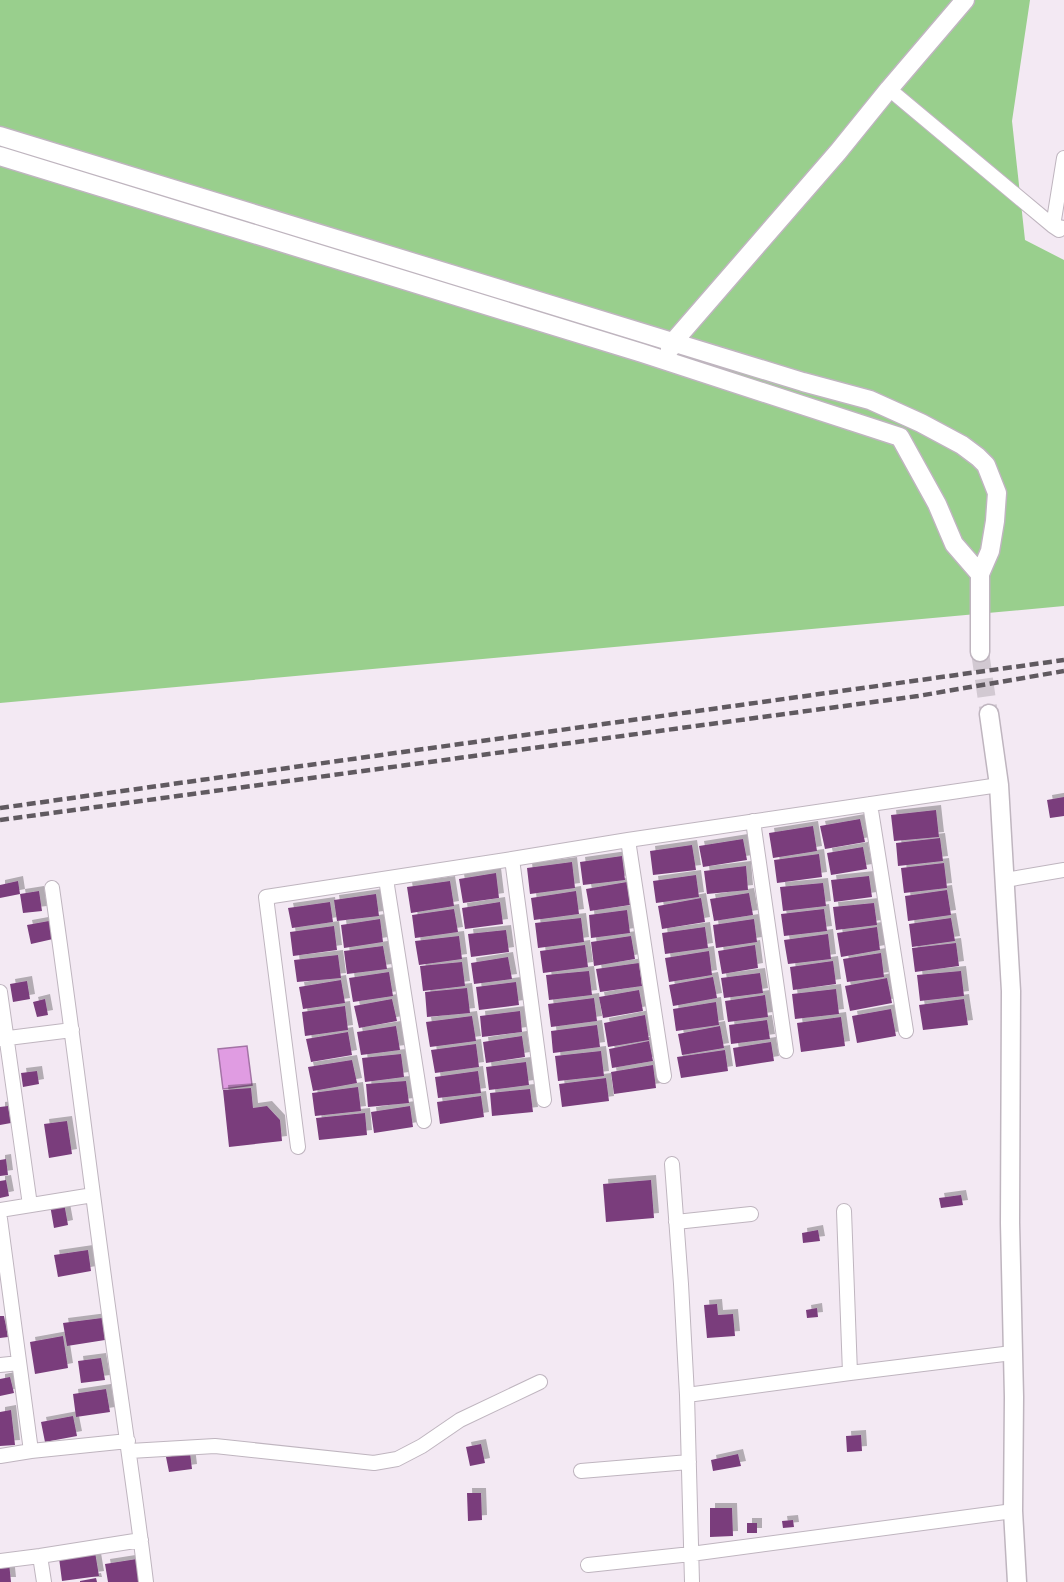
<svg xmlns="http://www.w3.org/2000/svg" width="1064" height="1582" viewBox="0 0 1064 1582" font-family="'Roboto Serif',serif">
  <defs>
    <filter id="shadow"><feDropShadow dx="5" dy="-5" stdDeviation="0" flood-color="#0004"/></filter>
  </defs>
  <rect width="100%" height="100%" fill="#f3e9f3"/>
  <!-- green -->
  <path fill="#99cf8d" d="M 0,0 L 1030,0 L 1012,121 L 1025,240 L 1064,260 L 1064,606 L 0,703 Z"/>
  <!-- water -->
  <path fill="#e09ce2" stroke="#a373a5" stroke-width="1.5" d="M 247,1046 L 252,1085 L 223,1089 L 218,1049 Z"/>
  <!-- building -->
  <path fill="#7a3d7c" filter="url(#shadow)" d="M 1064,797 L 1064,816 L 1050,818 L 1047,800 Z
    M 936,810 L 939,837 L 894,841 L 891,815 Z
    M 860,819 L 865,842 L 825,849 L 820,826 Z
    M 813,826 L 817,851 L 773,858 L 769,833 Z
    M 940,838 L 943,861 L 898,866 L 896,843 Z
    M 743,839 L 747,860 L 703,867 L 699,846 Z
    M 692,845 L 696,870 L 653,875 L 650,851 Z
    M 863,847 L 867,869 L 831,875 L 827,853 Z
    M 819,854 L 822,877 L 777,883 L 774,860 Z
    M 622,856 L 625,880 L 583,885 L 580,862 Z
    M 572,862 L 575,888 L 530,894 L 527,868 Z
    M 944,863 L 947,888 L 904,893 L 901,868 Z
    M 746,866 L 748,890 L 707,894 L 704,871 Z
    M 496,873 L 499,898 L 463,903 L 459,879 Z
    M 696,875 L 699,897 L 656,903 L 653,881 Z
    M 869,876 L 872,897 L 834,902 L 831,880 Z
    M 18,881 L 20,894 L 0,898 L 0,885 Z
    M 450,881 L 454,906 L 411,913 L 407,887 Z
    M 627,882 L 630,905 L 590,911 L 586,889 Z
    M 823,883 L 826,906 L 783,911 L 780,887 Z
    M 947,890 L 951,915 L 908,921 L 905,896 Z
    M 39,891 L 42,911 L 23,913 L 20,894 Z
    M 576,891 L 579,914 L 534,920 L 531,898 Z
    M 749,893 L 753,915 L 714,921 L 710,899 Z
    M 376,894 L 379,916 L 337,921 L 334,900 Z
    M 701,898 L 705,922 L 662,929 L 658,906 Z
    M 330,902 L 333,922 L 292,928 L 288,908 Z
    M 500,902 L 503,924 L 465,929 L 462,908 Z
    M 874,903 L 877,925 L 836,930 L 833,907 Z
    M 454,909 L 458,932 L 415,938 L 412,915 Z
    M 824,909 L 827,931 L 784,936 L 781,914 Z
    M 627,910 L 630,933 L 591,938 L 589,915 Z
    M 581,918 L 584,942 L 538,948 L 535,923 Z
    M 951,918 L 955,941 L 912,947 L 909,924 Z
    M 380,919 L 383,942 L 344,948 L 341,925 Z
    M 754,919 L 757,942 L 716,948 L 713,925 Z
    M 49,921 L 53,939 L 31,944 L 27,925 Z
    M 334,926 L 337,950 L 293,956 L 290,932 Z
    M 705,927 L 708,948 L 665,954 L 662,933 Z
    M 877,927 L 880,950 L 841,957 L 837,933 Z
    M 506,930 L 509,952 L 471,957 L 468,934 Z
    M 828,934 L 831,959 L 788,964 L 784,940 Z
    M 459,936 L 462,959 L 419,965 L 415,941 Z
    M 631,936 L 635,959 L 594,966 L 591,942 Z
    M 956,943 L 959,966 L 915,972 L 912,948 Z
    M 585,945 L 588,967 L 543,973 L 540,951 Z
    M 755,945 L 758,968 L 722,974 L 718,951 Z
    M 383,946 L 387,969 L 347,974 L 344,951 Z
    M 709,951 L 712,975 L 669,982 L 665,958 Z
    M 881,953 L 884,977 L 847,982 L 843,959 Z
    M 338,955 L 341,978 L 297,982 L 294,960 Z
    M 508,957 L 512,979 L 474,984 L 471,963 Z
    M 833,961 L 836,984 L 793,990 L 790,967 Z
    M 462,962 L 465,986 L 423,991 L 420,966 Z
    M 639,963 L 642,986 L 600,992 L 596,969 Z
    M 589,971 L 592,995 L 549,1000 L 546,975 Z
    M 961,971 L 964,996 L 920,1001 L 917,975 Z
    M 389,972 L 393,996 L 353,1002 L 349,978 Z
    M 760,973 L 763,993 L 724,998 L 721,978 Z
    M 713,977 L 717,998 L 673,1006 L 669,985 Z
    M 887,978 L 892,1003 L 850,1011 L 845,986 Z
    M 341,980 L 345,1003 L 303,1009 L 299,987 Z
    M 27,981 L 30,999 L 13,1002 L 10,984 Z
    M 516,982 L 519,1005 L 479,1010 L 476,987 Z
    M 467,988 L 470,1013 L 427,1017 L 425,992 Z
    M 836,989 L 839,1014 L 795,1019 L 792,994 Z
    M 639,990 L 643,1011 L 603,1018 L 599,997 Z
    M 765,995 L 768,1017 L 728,1022 L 725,1001 Z
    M 594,998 L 597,1021 L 551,1027 L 548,1004 Z
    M 45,999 L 48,1015 L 37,1017 L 33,1002 Z
    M 392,999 L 397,1021 L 359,1028 L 354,1006 Z
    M 964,999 L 968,1025 L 923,1030 L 919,1005 Z
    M 716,1002 L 719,1025 L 676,1031 L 673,1009 Z
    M 345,1006 L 348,1030 L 305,1036 L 302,1012 Z
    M 891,1009 L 896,1036 L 857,1043 L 852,1016 Z
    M 520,1011 L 522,1032 L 482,1037 L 480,1016 Z
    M 645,1015 L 649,1040 L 608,1047 L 604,1023 Z
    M 472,1016 L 476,1041 L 430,1047 L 426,1022 Z
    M 841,1017 L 845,1046 L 801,1052 L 797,1023 Z
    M 767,1020 L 770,1039 L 731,1044 L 729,1025 Z
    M 597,1025 L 600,1047 L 553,1053 L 551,1031 Z
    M 396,1026 L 400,1050 L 361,1055 L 357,1032 Z
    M 720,1026 L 724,1048 L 682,1055 L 678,1034 Z
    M 348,1032 L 352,1055 L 311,1062 L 306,1039 Z
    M 522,1036 L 525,1057 L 486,1063 L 483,1042 Z
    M 649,1041 L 653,1061 L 612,1068 L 609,1049 Z
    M 771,1042 L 774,1061 L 736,1067 L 733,1048 Z
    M 476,1044 L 479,1067 L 435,1073 L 431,1050 Z
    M 725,1050 L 728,1071 L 681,1078 L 677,1057 Z
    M 601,1051 L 604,1076 L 558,1081 L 555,1056 Z
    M 401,1054 L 404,1077 L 365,1082 L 362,1058 Z
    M 352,1060 L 357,1083 L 313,1091 L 308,1067 Z
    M 526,1062 L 529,1085 L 489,1090 L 486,1067 Z
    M 653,1065 L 656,1088 L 614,1094 L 611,1072 Z
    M 37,1071 L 39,1084 L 23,1087 L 21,1073 Z
    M 478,1071 L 481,1093 L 438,1098 L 435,1077 Z
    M 606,1078 L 609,1101 L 562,1107 L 559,1084 Z
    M 406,1081 L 409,1103 L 368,1107 L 366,1084 Z
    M 358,1087 L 361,1111 L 315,1116 L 312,1093 Z
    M 251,1088 L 253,1108 L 267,1106 L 280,1120 L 282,1141 L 229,1147 L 223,1090 Z
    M 530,1089 L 533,1112 L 492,1116 L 490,1093 Z
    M 481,1096 L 484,1117 L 440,1124 L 437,1102 Z
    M 8,1106 L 11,1123 L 0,1125 L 0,1107 Z
    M 410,1106 L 413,1127 L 374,1133 L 371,1112 Z
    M 365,1113 L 367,1135 L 319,1140 L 316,1118 Z
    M 67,1121 L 72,1154 L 49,1158 L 44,1124 Z
    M 6,1159 L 8,1175 L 0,1176 L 0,1160 Z
    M 6,1180 L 9,1196 L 0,1198 L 0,1181 Z
    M 651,1180 L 654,1218 L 606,1222 L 603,1184 Z
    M 961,1195 L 963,1205 L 941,1208 L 939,1198 Z
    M 64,1203 L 68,1225 L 54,1228 L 50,1205 Z
    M 818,1230 L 820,1241 L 803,1243 L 802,1233 Z
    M 88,1250 L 91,1271 L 58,1277 L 54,1255 Z
    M 717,1304 L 718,1315 L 733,1314 L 735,1336 L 707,1338 L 704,1305 Z
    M 817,1308 L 818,1317 L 807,1318 L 806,1310 Z
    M 0,1316 L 4,1316 L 8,1337 L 0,1338 Z
    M 102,1318 L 105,1340 L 67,1346 L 63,1323 Z
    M 63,1336 L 68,1368 L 35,1374 L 30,1342 Z
    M 101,1358 L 105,1380 L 81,1383 L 78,1361 Z
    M 10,1377 L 14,1393 L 0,1396 L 0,1379 Z
    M 106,1389 L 110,1412 L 76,1417 L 73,1394 Z
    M 11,1410 L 15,1445 L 0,1446 L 0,1412 Z
    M 73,1416 L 77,1436 L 45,1442 L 41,1422 Z
    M 861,1435 L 862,1451 L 847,1452 L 846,1436 Z
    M 481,1444 L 485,1463 L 470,1466 L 466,1447 Z
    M 190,1453 L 192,1469 L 169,1472 L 166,1457 Z
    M 738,1454 L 741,1466 L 713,1471 L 711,1460 Z
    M 467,1493 L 481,1493 L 482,1520 L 468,1521 Z
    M 710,1508 L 732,1508 L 733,1536 L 710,1537 Z
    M 793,1520 L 794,1527 L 783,1528 L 782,1521 Z
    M 747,1523 L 757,1523 L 757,1533 L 747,1533 Z
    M 95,1552 L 99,1576 L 62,1581 L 59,1558 Z
    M 137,1559 L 140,1582 L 108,1582 L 105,1564 Z
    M 9,1563 L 11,1582 L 0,1582 L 0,1564 Z
    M 96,1578 L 97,1582 L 80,1582 L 80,1581 Z"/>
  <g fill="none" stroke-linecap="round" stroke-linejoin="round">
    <!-- tertiary-tunnel -->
    <path stroke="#d2c9d2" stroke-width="18" stroke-dasharray="18 9" stroke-linecap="butt" d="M 980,652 L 989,714"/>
    <defs>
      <path id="minor" d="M 889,89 L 1053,226 L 1064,228
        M 1059,230 L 1053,226 L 1064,158
        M 870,804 L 906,1031
        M 753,821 L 786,1051
        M 628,840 L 664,1076
        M 512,859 L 544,1100
        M 386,879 L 424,1121
        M 1005,880 L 1064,870
        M 52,888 C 70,1013 85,1137 102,1262 C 116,1369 133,1475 146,1582
        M 0,992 L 30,1205
        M 0,1039 L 72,1030
        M 298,1147 L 266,897 L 512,859 L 628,840 L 999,785
        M 672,1164 L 681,1284 L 687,1395 L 692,1582
        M 0,1210 L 93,1195
        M 844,1211 L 850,1373
        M 0,1219 L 31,1451
        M 676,1222 L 751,1214
        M 0,1365 L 19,1363
        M 687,1395 L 850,1373 L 1012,1353
        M 130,1451 L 215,1446 L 374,1463 L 397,1459 L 422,1446 L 460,1420 L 540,1382
        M 0,1456 L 31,1451 L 128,1441
        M 581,1471 L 689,1462
        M 40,1556 L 44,1582
        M 0,1561 L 40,1556 L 141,1540
        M 588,1565 L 691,1554 L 1013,1511"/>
      <path id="tertiary" d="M 0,136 L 803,382 L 870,400 L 921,423 L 962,445 L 978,457 L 986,465 L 997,493 L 995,521 L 990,551 L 980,574 L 980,652
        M 0,156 L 642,353 L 900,437 L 937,504 L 954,544 L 980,574
        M 670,349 L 674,341 L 838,152 L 889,89 L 965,0
        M 989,714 L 999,785 L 1011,991 L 1010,1223 L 1014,1397 L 1013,1511 L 1017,1582"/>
    </defs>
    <!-- minor casing -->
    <use href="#minor" stroke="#bfb5bf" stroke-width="16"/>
    <!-- tertiary casing -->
    <use href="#tertiary" stroke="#bfb5bf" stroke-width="21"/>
    <!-- minor -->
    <use href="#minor" stroke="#fff" stroke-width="14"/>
    <!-- tertiary -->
    <use href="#tertiary" stroke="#fff" stroke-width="18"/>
    <!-- rail -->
    <path stroke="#605a60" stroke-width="4.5" stroke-dasharray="9 4.5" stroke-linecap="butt" d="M 0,808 L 1064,660
      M 0,820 L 918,696 L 1064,671"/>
  </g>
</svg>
